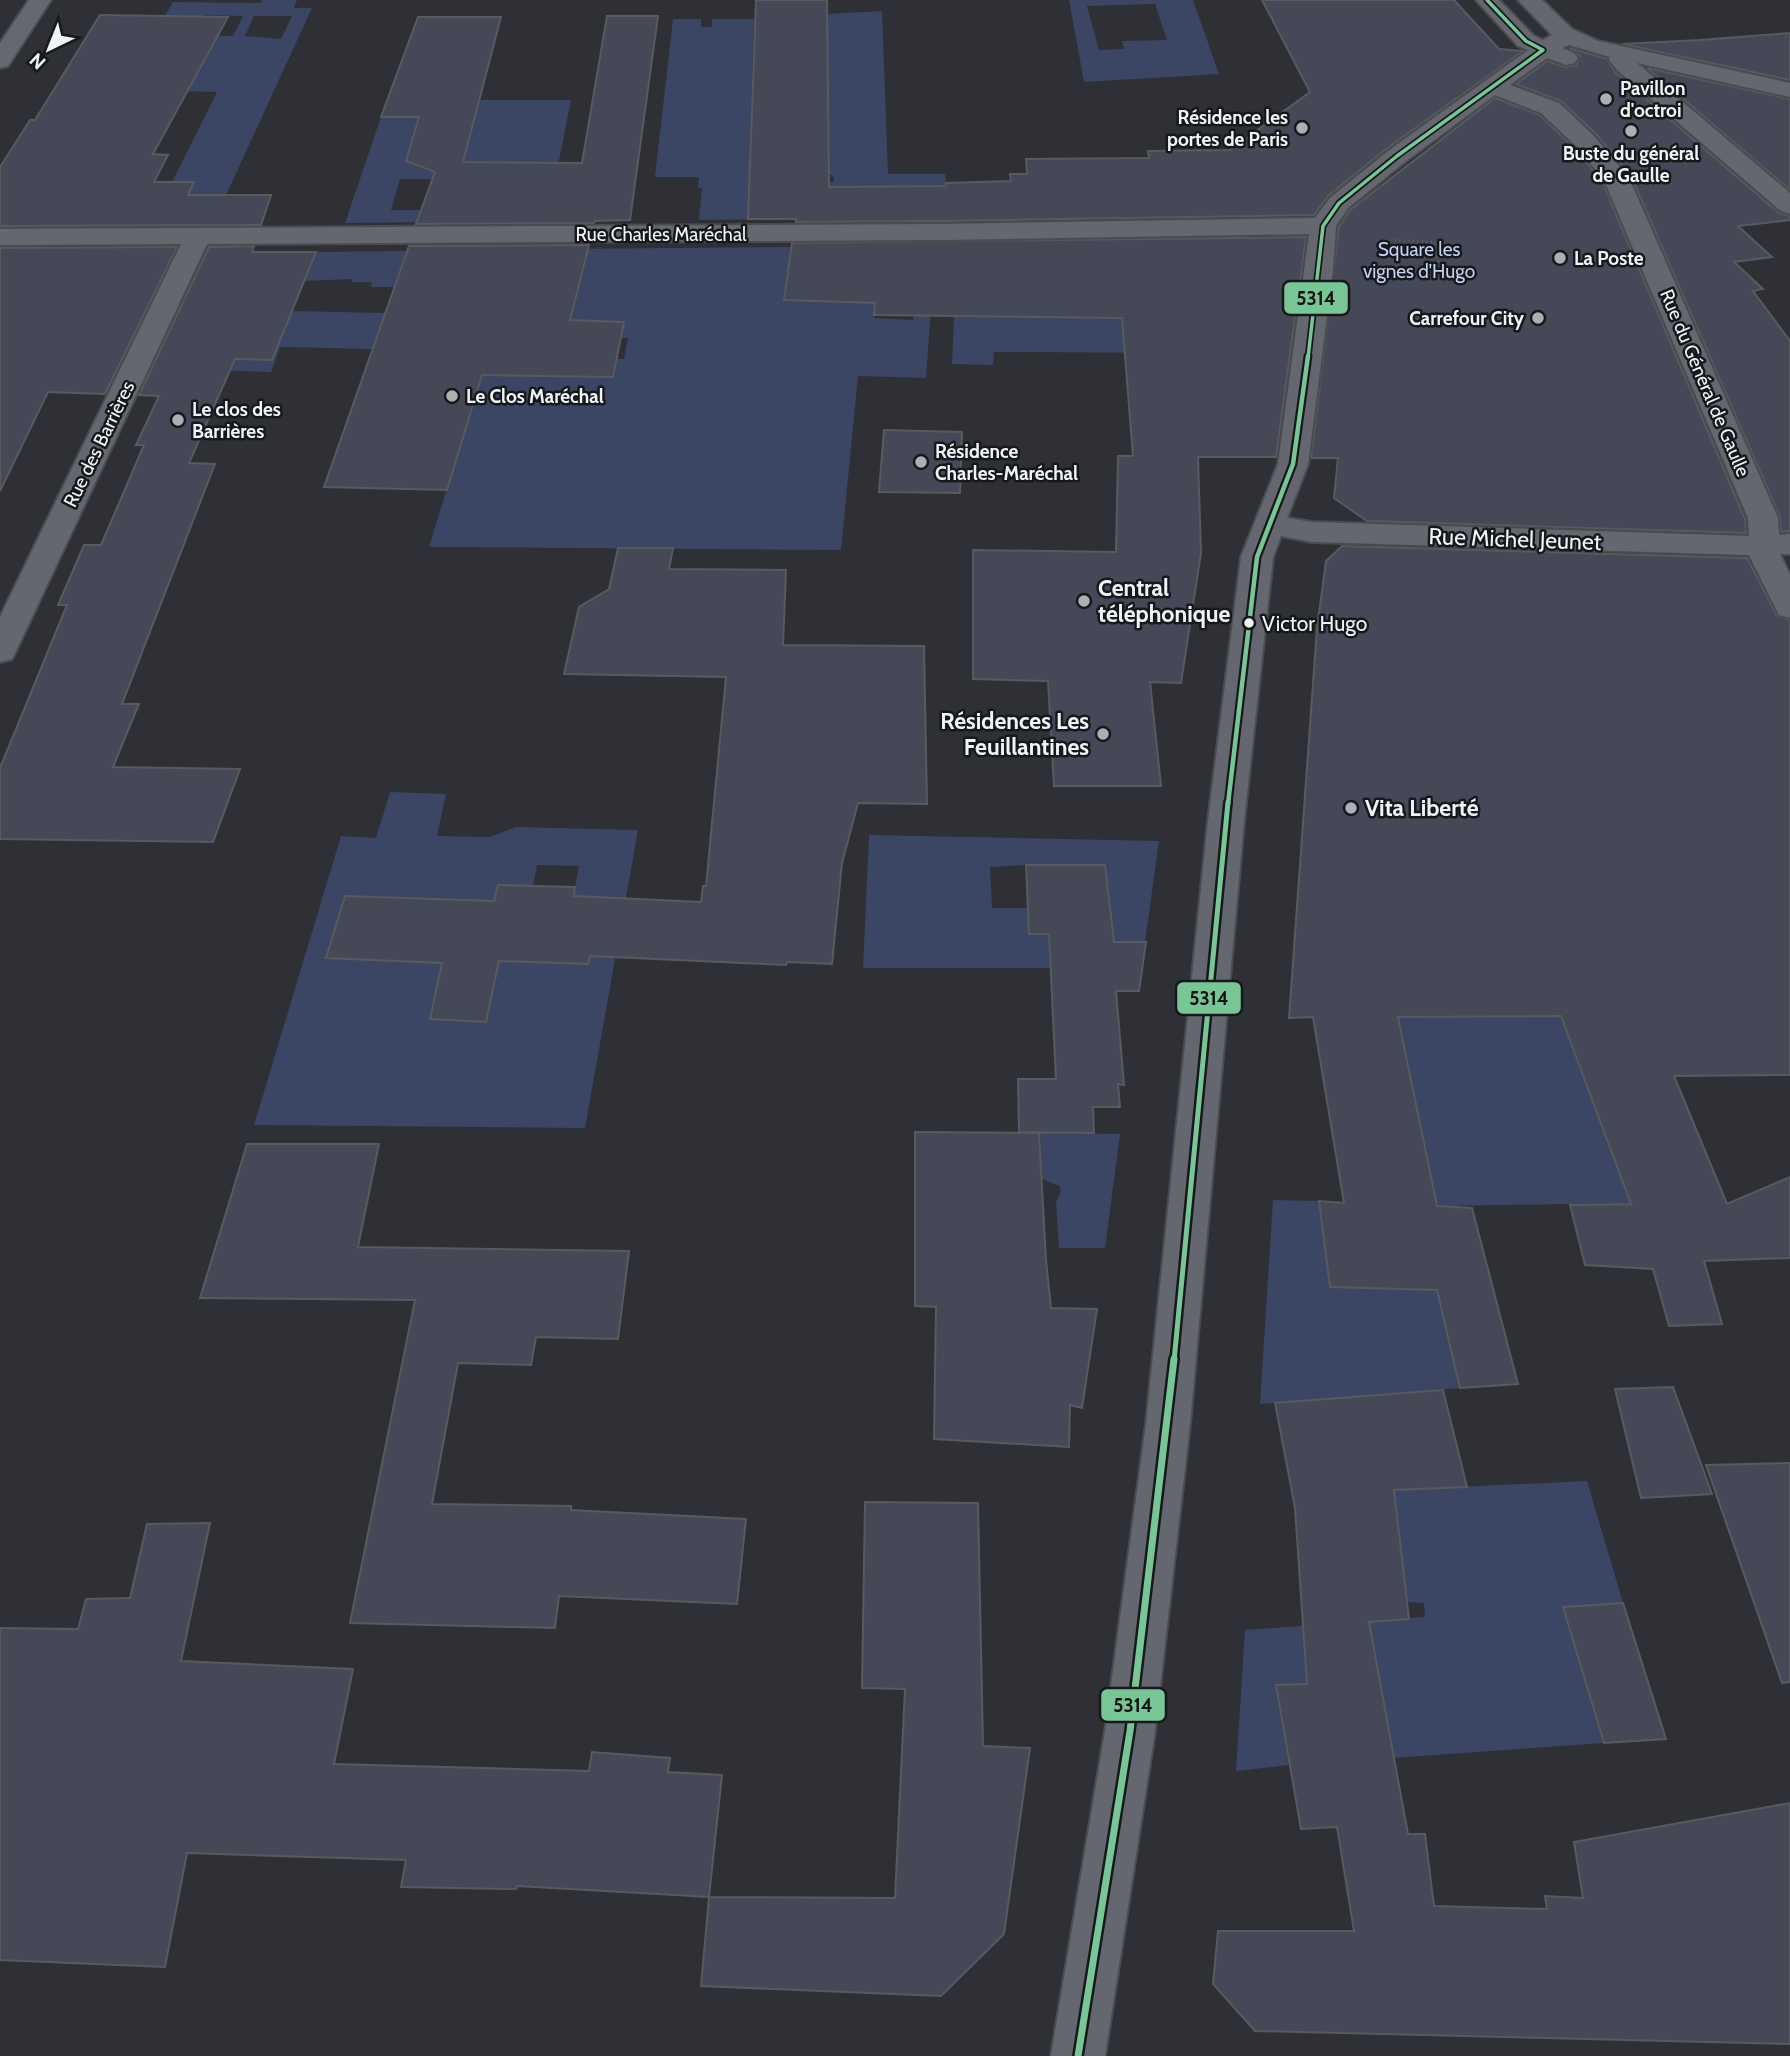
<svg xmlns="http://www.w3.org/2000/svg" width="1790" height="2056" viewBox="0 0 1790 2056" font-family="Cabin,sans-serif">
  <rect width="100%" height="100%" fill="#2f3035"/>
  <!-- green -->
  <path fill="#3a4663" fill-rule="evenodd" d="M 262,0 L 297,0 L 294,8 L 312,8 L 226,195 L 188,195 L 193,182 L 172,182 L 217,92 L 122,90 L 173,2 L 260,3 ZM 203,15 L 243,16 L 233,36 L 193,35 ZM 254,16 L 292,16 L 281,39 L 245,36 Z
    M 1069,0 L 1193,0 L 1219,74 L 1084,82 ZM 1155,4 L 1167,40 L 1122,41 L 1124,49 L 1099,50 L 1087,6 Z
    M 882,11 L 888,174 L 945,174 L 947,195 L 855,218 L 855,187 L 807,187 L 818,183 L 834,182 L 833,175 L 829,175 L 827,14 Z
    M 673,19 L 701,19 L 701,27 L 712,27 L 712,19 L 754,19 L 749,176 L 796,219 L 699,220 L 702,188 L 698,188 L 699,177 L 655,177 Z
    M 479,100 L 571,100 L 551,201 L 524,221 L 345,223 L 381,117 L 474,118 ZM 438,161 L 450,210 L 391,210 L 400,179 L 432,179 Z
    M 935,246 L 877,275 L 874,318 L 913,320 L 915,307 L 931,307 L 926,378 L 858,376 L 841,550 L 429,547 L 482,374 L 612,377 L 617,359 L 624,359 L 628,338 L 621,338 L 624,322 L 568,323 L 557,249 Z
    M 406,251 L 394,287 L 371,287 L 372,282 L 352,282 L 352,279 L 303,281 L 292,311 L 385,313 L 373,349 L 280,347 L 271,372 L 152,368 L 202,261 L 222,252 L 303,281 L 313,252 Z
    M 1117,305 L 1186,353 L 994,352 L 993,365 L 952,364 L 954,315 Z
    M 390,792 L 446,794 L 437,836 L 490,837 L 516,827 L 638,830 L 585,1128 L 254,1125 L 341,836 L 376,838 ZM 537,865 L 579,866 L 570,913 L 597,915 L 588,964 L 517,961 L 498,885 L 533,886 ZM 339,918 L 443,963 L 405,962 ZM 440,977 L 485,1022 L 430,1019 Z
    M 869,835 L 1159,841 L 1145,942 L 1079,968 L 863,968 ZM 1027,865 L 1105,865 L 1113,933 L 1029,934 L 1028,908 L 992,908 L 990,867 Z
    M 1561,1016 L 1630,1203 L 1437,1206 L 1399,1017 Z
    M 1040,1133 L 1120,1134 L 1105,1248 L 1059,1248 L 1056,1202 L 1061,1192 L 1059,1186 L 1042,1179 Z
    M 1273,1200 L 1319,1201 L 1330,1287 L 1427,1290 L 1419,1240 L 1481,1241 L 1495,1296 L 1471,1298 L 1467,1332 L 1447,1332 L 1460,1388 L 1260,1404 Z
    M 1587,1481 L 1623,1603 L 1563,1608 L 1603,1743 L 1394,1758 L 1276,1686 L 1289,1765 L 1236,1771 L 1245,1630 L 1425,1617 L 1424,1603 L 1407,1602 L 1394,1490 Z"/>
  <!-- building -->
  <path fill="#454957" stroke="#595a5e" stroke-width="2" d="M 756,0 L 827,0 L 829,187 L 946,186 L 946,183 L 1011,181 L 1010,174 L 1027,174 L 1026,159 L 1149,158 L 1148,151 L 1230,150 L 1310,92 L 1262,0 L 1454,0 L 1499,49 L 1523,51 L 1386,149 L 1328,196 L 1314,215 L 944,221 L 796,222 L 796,219 L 748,219 Z
    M 100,15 L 228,17 L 153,154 L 168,155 L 154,182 L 194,182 L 188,195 L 271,195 L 261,225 L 0,226 L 0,167 L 30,120 L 35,120 Z
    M 607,16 L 658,16 L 630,220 L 595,221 L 594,223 L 416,224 L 435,172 L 406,161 L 419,117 L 381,117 L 418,17 L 501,17 L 463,162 L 582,163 Z
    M 1790,33 L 1790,80 L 1622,44 L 1700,40 Z
    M 1569,48 L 1607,59 L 1615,72 L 1779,213 L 1790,216 L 1790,220 L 1738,226 L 1772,257 L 1734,262 L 1763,289 L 1753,291 L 1790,341 L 1790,531 L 1781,532 L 1780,517 L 1631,176 L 1596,134 L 1561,101 L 1516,84 L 1547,61 L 1565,67 L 1576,65 L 1580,56 Z
    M 1647,68 L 1790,99 L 1790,190 Z
    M 1495,98 L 1540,115 L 1574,148 L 1602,181 L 1745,519 L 1746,533 L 1367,521 L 1334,498 L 1338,458 L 1311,458 L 1339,227 L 1350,210 Z
    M 1306,237 L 1276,457 L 1198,457 L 1201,553 L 1181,683 L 1150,682 L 1161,786 L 1054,786 L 1048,681 L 973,679 L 973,550 L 1116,552 L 1118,456 L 1133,456 L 1122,318 L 874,315 L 875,303 L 784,300 L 792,243 Z
    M 589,245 L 570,320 L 624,322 L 613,377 L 482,375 L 447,490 L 324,487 L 409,246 Z
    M 254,246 L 252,252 L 316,252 L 272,360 L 235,359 L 189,463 L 215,464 L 122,704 L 139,704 L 113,767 L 240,769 L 213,842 L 0,839 L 0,768 L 67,605 L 58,605 L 84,545 L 101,545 L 144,445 L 136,445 L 159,396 L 139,395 L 209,247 Z
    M 177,247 L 105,394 L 48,392 L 0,491 L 0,248 Z
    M 884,430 L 962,432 L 960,493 L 879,492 Z
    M 1342,546 L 1747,558 L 1777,616 L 1790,620 L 1790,1075 L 1674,1076 L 1727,1204 L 1790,1177 L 1790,1258 L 1704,1261 L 1722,1324 L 1669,1326 L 1653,1269 L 1585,1265 L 1570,1205 L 1631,1204 L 1561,1016 L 1398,1017 L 1437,1206 L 1472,1208 L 1518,1384 L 1460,1388 L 1437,1290 L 1330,1287 L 1319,1201 L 1344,1203 L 1313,1017 L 1289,1018 L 1317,628 L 1326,561 Z
    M 618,548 L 673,548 L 669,569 L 786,570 L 783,645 L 924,646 L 927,804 L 858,803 L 842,863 L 832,964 L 787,962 L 786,965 L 590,956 L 588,964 L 499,961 L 486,1022 L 430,1019 L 442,963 L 326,958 L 345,896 L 494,901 L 498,885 L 575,887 L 574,896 L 701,902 L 703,886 L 706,886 L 726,677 L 564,674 L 579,607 L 609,589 Z
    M 1026,865 L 1105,865 L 1114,942 L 1146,942 L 1139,991 L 1116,991 L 1124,1085 L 1118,1084 L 1120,1107 L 1093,1107 L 1094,1133 L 1019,1132 L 1018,1079 L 1056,1079 L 1049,934 L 1029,934 Z
    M 915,1132 L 1039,1133 L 1046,1260 L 1051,1308 L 1097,1309 L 1082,1408 L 1070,1405 L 1069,1447 L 934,1439 L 936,1307 L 915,1306 Z
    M 247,1144 L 379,1144 L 358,1247 L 629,1251 L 618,1339 L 536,1337 L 531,1365 L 458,1363 L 432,1504 L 571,1506 L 571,1510 L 746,1519 L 737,1604 L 559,1596 L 555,1628 L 350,1623 L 415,1300 L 200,1298 Z
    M 1673,1387 L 1712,1494 L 1641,1498 L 1615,1389 Z
    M 1443,1390 L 1467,1487 L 1394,1490 L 1409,1619 L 1369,1622 L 1408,1834 L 1425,1834 L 1434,1906 L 1547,1909 L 1545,1896 L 1583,1898 L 1574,1842 L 1790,1803 L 1790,2044 L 1255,2031 L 1213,1984 L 1218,1931 L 1354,1931 L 1337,1827 L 1301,1829 L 1276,1685 L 1307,1684 L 1295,1508 L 1275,1403 Z
    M 1790,1463 L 1790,1682 L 1782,1683 L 1706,1465 Z
    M 865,1502 L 978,1503 L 983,1746 L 1030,1748 L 1004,1934 L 941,1996 L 701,1986 L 709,1897 L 895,1898 L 905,1689 L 862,1688 Z
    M 210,1523 L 181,1661 L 353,1669 L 334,1764 L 589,1771 L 592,1752 L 670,1758 L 668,1772 L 722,1775 L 709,1897 L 517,1886 L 516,1889 L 401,1887 L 406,1860 L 187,1853 L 165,1967 L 0,1960 L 0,1628 L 78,1629 L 86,1599 L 130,1598 L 147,1524 Z
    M 1623,1603 L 1666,1739 L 1604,1743 L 1563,1607 Z"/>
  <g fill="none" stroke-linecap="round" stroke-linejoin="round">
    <defs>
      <path id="minor" d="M 1476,0 L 1499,0 L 1534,36 L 1543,40 L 1552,35 L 1518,0 L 1542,0 L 1572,29 L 1598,41 L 1790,83 L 1790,97 L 1637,63 L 1790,193 L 1790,214 L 1781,211 L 1617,70 L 1609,60 L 1610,57 L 1569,45 L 1562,48 L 1574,53 L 1578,58 L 1574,63 L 1566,65 L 1547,58 L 1510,85 L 1559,103 L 1594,136 L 1629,178 L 1778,518 L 1779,535 L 1790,534 L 1790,554 L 1780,554 L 1790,575 L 1790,618 L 1779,615 L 1749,555 L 1312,542 L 1281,536 L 1273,557 L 1244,821 L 1190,1424 L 1155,1731 L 1105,2056 L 1051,2056 L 1105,1731 L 1146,1424 L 1208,821 L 1241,557 L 1278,464 L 1309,234 L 944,240 L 207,244 L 16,651 L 12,659 L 0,662 L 0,617 L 181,244 L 0,245 L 0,229 L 944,224 L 1315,218 L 1330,198 L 1388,151 L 1528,50 L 1518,46 ZM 1495,95 L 1541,113 L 1576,146 L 1604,180 L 1748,518 L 1749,536 L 1312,522 L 1287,518 L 1308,464 L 1333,269 L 1336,226 L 1348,208 L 1406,161 Z"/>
      <path id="major" d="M 29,0 L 51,0 L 8,66 L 0,68 L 0,43 Z"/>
    </defs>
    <!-- minor casing -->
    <use href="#minor" stroke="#4b4c4f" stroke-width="4"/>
    <!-- major casing -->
    <use href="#major" stroke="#4b4c4f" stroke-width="4"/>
    <!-- path -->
    <path stroke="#63666c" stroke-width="2.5" stroke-dasharray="1 3.5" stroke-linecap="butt" d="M 1395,240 L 1434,242 L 1442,278 L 1398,277 Z
      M 1366,276 L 1398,277"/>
    <!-- minor -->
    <use href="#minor" fill="#656770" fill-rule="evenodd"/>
    <!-- major -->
    <use href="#major" fill="#656871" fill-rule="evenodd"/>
    <defs>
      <path id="bus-1-far3" d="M 1487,0 L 1526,41 L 1543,50
        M 1308,358 L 1323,226 L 1339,203 L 1397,156 L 1543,50"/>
      <path id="bus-1-far2" d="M 1228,804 L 1257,557 L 1293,464 L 1308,356"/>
      <path id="bus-1-far1" d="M 1174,1361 L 1228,802"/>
      <path id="bus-1" d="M 1078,2056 L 1130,1731 L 1174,1359"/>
    </defs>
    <!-- bus-1-far3 casing -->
    <use href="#bus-1-far3" stroke="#16181b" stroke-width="7"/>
    <!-- bus-1-far2 casing -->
    <use href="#bus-1-far2" stroke="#16181b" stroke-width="9"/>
    <!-- bus-1-far1 casing -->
    <use href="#bus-1-far1" stroke="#16181b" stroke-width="10"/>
    <!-- bus-1 casing -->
    <use href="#bus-1" stroke="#16181b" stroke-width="12"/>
    <!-- bus-1-far3 -->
    <use href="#bus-1-far3" stroke="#78c696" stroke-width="3.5"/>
    <!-- bus-1-far2 -->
    <use href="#bus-1-far2" stroke="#78c696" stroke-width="4.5"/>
    <!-- bus-1-far1 -->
    <use href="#bus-1-far1" stroke="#78c696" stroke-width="5"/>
    <!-- bus-1 -->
    <use href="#bus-1" stroke="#78c696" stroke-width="7"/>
  </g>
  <!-- markers -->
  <g fill="#acafb4" stroke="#16181b" stroke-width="2.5">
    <circle cx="1606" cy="99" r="7"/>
    <circle cx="1302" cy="128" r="7"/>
    <circle cx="1631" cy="131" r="7"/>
    <circle cx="1560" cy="258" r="7"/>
    <circle cx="1538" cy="318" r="7"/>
    <circle cx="452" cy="396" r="7"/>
    <circle cx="178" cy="420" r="7"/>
    <circle cx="921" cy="462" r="7"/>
    <circle cx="1084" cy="601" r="7"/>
    <circle cx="1103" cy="734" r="7"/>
    <circle cx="1351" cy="808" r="7"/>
  </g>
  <circle fill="#f0f3f8" stroke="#16181b" stroke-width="2.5" cx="1249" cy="623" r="6"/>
  <g text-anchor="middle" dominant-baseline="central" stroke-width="5" stroke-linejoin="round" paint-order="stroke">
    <!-- far-poi labels -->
    <g font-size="19" font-weight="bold" fill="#f0f3f8" stroke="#16181b" text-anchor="start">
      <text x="1620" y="88">Pavillon<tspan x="1620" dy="22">d'octroi</tspan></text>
      <text x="1288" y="117" text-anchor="end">Résidence les<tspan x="1288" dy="22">portes de Paris</tspan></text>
      <text x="1631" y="153" text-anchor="middle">Buste du général<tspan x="1631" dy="22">de Gaulle</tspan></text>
      <text x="1574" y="258">La Poste</text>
      <text x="1524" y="318" text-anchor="end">Carrefour City</text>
      <text x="466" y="396">Le Clos Maréchal</text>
      <text x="192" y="409">Le clos des<tspan x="192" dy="22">Barrières</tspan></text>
      <text x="935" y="451">Résidence<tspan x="935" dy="22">Charles-Maréchal</tspan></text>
    </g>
    <!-- far-street labels -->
    <g font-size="19" fill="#f0f3f8" stroke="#16181b">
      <text x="661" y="234">Rue Charles Maréchal</text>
      <text transform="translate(1705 383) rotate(67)">Rue du Général de Gaulle</text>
      <text transform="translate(99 444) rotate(-64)">Rue des Barrières</text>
    </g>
    <!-- far-park labels -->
    <g font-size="19" fill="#c3d1f3" stroke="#16181b">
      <text x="1419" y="249">Square les<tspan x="1419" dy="22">vignes d'Hugo</tspan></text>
    </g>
    <!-- bus labels -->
    <g font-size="21" fill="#f0f3f8" stroke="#16181b" text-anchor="start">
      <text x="1262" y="623">Victor Hugo</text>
    </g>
    <!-- street labels -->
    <g font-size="23" fill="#f0f3f8" stroke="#16181b">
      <text transform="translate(1515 539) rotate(2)">Rue Michel Jeunet</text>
    </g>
    <!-- poi labels -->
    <g font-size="23" font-weight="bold" fill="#f0f3f8" stroke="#16181b" text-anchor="start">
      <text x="1098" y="588">Central<tspan x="1098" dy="26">téléphonique</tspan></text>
      <text x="1089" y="721" text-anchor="end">Résidences Les<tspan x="1089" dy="26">Feuillantines</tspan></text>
      <text x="1365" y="808">Vita Liberté</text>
    </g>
  </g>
  <g stroke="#16181b" stroke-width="2.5">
    <rect x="1283" y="281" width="66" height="34" rx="7" fill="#78c696"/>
    <rect x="1176" y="981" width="66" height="34" rx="7" fill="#78c696"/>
    <rect x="1100" y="1688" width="66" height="34" rx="7" fill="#78c696"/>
  </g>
  <g font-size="19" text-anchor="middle" font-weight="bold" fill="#111">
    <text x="1316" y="305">5314</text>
    <text x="1209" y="1005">5314</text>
    <text x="1133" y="1712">5314</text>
  </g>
  <!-- north arrow -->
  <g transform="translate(49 49) rotate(223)" stroke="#16181b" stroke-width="5" paint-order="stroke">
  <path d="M0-5L12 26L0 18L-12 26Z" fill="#f0f3f8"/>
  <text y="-10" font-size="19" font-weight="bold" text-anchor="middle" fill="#f0f3f8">N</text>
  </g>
</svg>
